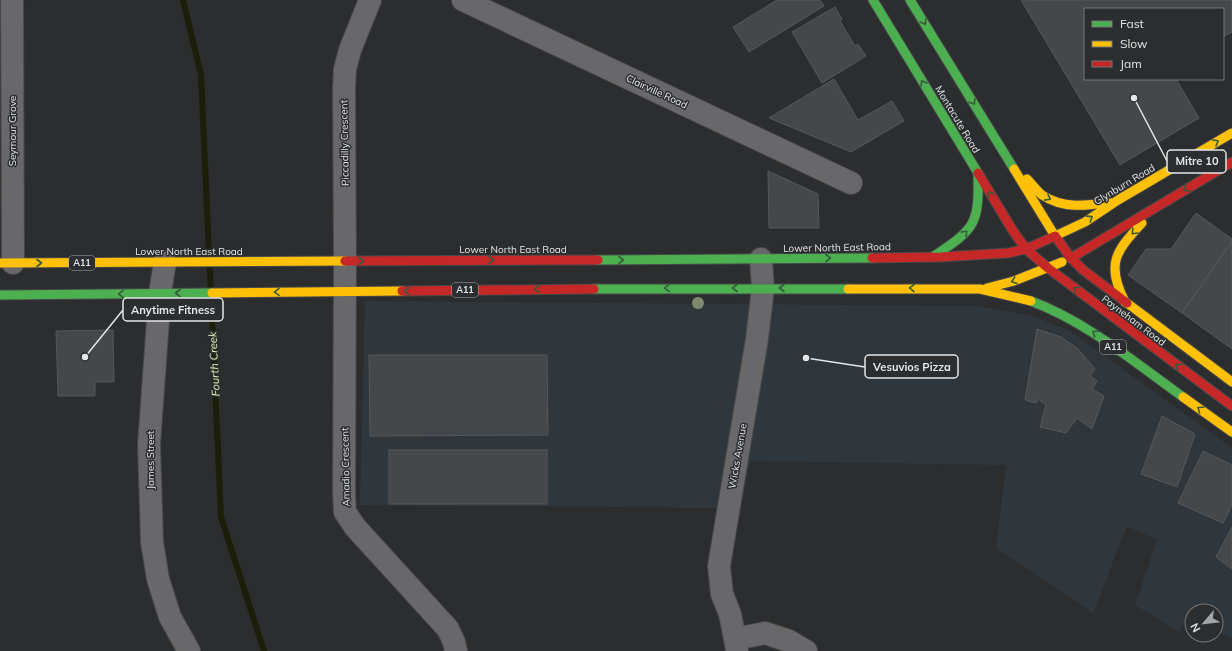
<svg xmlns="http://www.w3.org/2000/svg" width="1232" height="651" viewBox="0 0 1232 651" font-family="Mulish,sans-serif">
	<rect width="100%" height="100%" fill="#2c2d2e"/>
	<path fill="#30373c" d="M365,301L978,306L1033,316L1070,331L1232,448V639L1216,631V611H1192V620L1187,618L1179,632L1135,605L1157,540L1127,526L1093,613L996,548L1006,465L750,461L741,508L360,505Z"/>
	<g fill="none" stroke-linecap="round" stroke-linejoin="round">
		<path stroke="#1b1f09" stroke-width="6" d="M183,0L201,75L221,517L264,651"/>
	</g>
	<path fill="#44484b" stroke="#565758" d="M777,0H820L824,6L749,52L733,27Z
		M1021,0H1232V32L1223,37V9H1085V79H1176L1199,118L1120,165Z
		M835,7L842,19L840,21L855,46L858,44L866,56L822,83L792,32Z
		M834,79L858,120L892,101L904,121L851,152L769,118Z
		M768,171L818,194L819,228H769Z
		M1196,213L1232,239V241L1182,313L1128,275L1146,249H1171Z
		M1232,241V349L1182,313Z
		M1037,329L1061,337L1078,349L1095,369L1090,376L1097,381L1092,389L1104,396L1092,429L1077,418L1066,433L1040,427L1046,405L1038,399L1036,403L1025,400Z
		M113,330L114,382H95V396H58L56,331Z
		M369,355H547L548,435L370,436Z
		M1162,416L1195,434L1177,487L1141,474Z
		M389,450H547V504H389Z
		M1203,451L1232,465V505L1223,523L1178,503Z
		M1232,527V569L1216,557Z"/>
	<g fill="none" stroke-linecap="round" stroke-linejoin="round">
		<g stroke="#464849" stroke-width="24">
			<path id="street" d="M12,0L13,263
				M370,0L350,50L345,69L344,88L345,261L344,493L345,512L355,527L448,629L454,642L456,651
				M463,0L851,183
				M165,262L160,293L149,444L152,542L158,579L170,617L189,651
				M735,639L765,633L789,641L806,651
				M737,651L735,639L730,614L722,594L719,566L757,339L763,288L761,259"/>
		</g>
		<g stroke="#464849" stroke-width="11">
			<path id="fast" d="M873,0L978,173
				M910,0L1014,169
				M934,256C976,228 979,224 978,174
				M598,260L872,258
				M594,289H848
				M0,295L212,293
				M1031,301C1087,322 1134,362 1183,397"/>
		</g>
		<g stroke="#464849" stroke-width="11">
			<path id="slow" d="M1014,169L1055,236L1085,222L1118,200L1232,133
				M1027,179C1032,184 1036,190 1042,195C1063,209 1086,206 1109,202
				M0,263L345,261
				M987,288L1014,281L1062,262
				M848,289H980L1031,301
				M212,293L402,291
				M1125,302C1106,264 1115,252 1142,223
				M1127,303L1232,382
				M1183,397L1232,432"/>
		</g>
		<g stroke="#464849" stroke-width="11">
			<path id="jam" d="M978,173L1013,231L1026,249L1048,268
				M872,258L941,257L1008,253L1026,249L1055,236L1071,258L1083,270L1127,303
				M1071,258L1232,162
				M345,261L598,260
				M1048,268L1232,406
				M402,291L594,289"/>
		</g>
		<use href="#street" stroke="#68686a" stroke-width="22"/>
		<use href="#fast" stroke="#4caf50" stroke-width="9"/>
		<use href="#slow" stroke="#ffc107" stroke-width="9"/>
		<use href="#jam" stroke="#c62828" stroke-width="9"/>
	</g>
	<circle fill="#81896c" cx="698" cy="303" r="6"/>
	<defs><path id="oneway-chevron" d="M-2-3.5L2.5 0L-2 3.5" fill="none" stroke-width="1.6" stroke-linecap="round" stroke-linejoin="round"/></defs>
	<g stroke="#375a3b">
		<use href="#oneway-chevron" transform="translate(924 22) rotate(59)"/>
		<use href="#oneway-chevron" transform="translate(923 83) rotate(-121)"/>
		<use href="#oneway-chevron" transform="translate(973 102) rotate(58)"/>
		<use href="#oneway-chevron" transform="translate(1216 142) rotate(-30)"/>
		<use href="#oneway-chevron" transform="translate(1186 189) rotate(149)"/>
		<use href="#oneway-chevron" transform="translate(990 194) rotate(-121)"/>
		<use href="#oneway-chevron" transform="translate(1048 198) rotate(28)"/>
		<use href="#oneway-chevron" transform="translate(1090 218) rotate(-33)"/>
		<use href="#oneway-chevron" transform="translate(1134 232) rotate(133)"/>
		<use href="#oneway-chevron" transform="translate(965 233) rotate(-46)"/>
		<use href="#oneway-chevron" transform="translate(828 258) rotate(-1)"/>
		<use href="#oneway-chevron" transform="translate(491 260)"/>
		<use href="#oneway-chevron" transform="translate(621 260)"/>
		<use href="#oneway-chevron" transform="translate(361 261)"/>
		<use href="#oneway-chevron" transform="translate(39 263)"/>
		<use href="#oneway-chevron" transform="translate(1014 281) rotate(160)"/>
		<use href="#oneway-chevron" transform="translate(667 288) rotate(179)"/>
		<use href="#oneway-chevron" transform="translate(735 288) rotate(-180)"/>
		<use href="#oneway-chevron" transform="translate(782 288) rotate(-180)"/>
		<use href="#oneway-chevron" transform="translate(912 288) rotate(-179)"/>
		<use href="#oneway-chevron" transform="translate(537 289) rotate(179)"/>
		<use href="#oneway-chevron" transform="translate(1076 289) rotate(-142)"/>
		<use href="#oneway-chevron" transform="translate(407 291) rotate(179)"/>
		<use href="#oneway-chevron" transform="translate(277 292) rotate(179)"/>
		<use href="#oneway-chevron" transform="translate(178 293) rotate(180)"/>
		<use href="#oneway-chevron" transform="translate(121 294) rotate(179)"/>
		<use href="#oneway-chevron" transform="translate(1095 333) rotate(-145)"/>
		<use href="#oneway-chevron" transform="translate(1178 366) rotate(-143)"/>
		<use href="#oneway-chevron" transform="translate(1200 409) rotate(-145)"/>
	</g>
	<g text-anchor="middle" stroke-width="3" stroke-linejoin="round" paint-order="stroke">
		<g fill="#2b2d2f" stroke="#acaeb0" stroke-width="1">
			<rect x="69" y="256" width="26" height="14" rx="3"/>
			<rect x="452" y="283" width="26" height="14" rx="3"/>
			<rect x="1100" y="340" width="26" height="14" rx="3"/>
		</g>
		<g font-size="9" font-weight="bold" fill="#e4e6e7">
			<text x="82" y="266">A11</text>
			<text x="465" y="293">A11</text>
			<text x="1113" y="350">A11</text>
		</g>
		<g font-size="10" fill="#e4e6e7" stroke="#2b2d2f">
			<text transform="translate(657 91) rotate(25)" y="4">Clairville Road</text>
			<text transform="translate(958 119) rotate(59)" y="4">Montacute Road</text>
			<text transform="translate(12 131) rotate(-90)" y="4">Seymour Grove</text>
			<text transform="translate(344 143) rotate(-91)" y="4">Piccadilly Crescent</text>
			<text transform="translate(1124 184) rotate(-31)" y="4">Glynburn Road</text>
			<text transform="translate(837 247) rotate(-1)" y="4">Lower North East Road</text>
			<text x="513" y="253">Lower North East Road</text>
			<text x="189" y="255">Lower North East Road</text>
			<text transform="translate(1134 320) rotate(37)" y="4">Payneham Road</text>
			<text transform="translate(737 456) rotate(-80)" y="4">Wicks Avenue</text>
			<text transform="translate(150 460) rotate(-90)" y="4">James Street</text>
			<text transform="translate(345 467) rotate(-91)" y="4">Amadio Crescent</text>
		</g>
		<g font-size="11" font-style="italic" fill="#ddebb5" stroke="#2b2d2f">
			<text transform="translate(214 364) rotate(-93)" y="4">Fourth Creek</text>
		</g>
	</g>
	<path fill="none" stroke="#e4e6e7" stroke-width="1.5" d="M1134 98L1167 161M85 357L123 310M806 358L865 367"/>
	<g fill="#e4e6e7" stroke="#2b2d2f" stroke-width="1.5">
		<circle cx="1134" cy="98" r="4"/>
		<circle cx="85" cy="357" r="4"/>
		<circle cx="806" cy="358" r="4"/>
	</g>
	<g fill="#2b2d2f" stroke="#e4e6e7" stroke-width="1.5">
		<rect x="1167" y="150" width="59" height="23" rx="4"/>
		<rect x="123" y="298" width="100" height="23" rx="4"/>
		<rect x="865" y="355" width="93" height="23" rx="4"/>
	</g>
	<g font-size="11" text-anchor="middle" font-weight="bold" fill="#e4e6e7">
		<text x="1197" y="165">Mitre 10</text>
		<text x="173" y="314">Anytime Fitness</text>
		<text x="912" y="371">Vesuvios Pizza</text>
	</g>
	<rect x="1084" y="8" width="140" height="72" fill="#2b2d2f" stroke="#757779"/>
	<rect x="1092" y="21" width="20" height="6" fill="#4caf50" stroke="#757779"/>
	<text x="1120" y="28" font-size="12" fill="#e4e6e7">Fast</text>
	<rect x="1092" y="41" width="20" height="6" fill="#ffc107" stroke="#757779"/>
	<text x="1120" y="48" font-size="12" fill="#e4e6e7">Slow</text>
	<rect x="1092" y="61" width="20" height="6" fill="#c62828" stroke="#757779"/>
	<text x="1120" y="68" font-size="12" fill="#e4e6e7">Jam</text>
	<g transform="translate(1204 623) rotate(242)"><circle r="19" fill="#2b2d2f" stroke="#757779"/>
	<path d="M0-3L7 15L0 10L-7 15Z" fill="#a4a5a6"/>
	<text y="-6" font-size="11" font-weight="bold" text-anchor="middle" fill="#e4e6e7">N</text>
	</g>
</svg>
